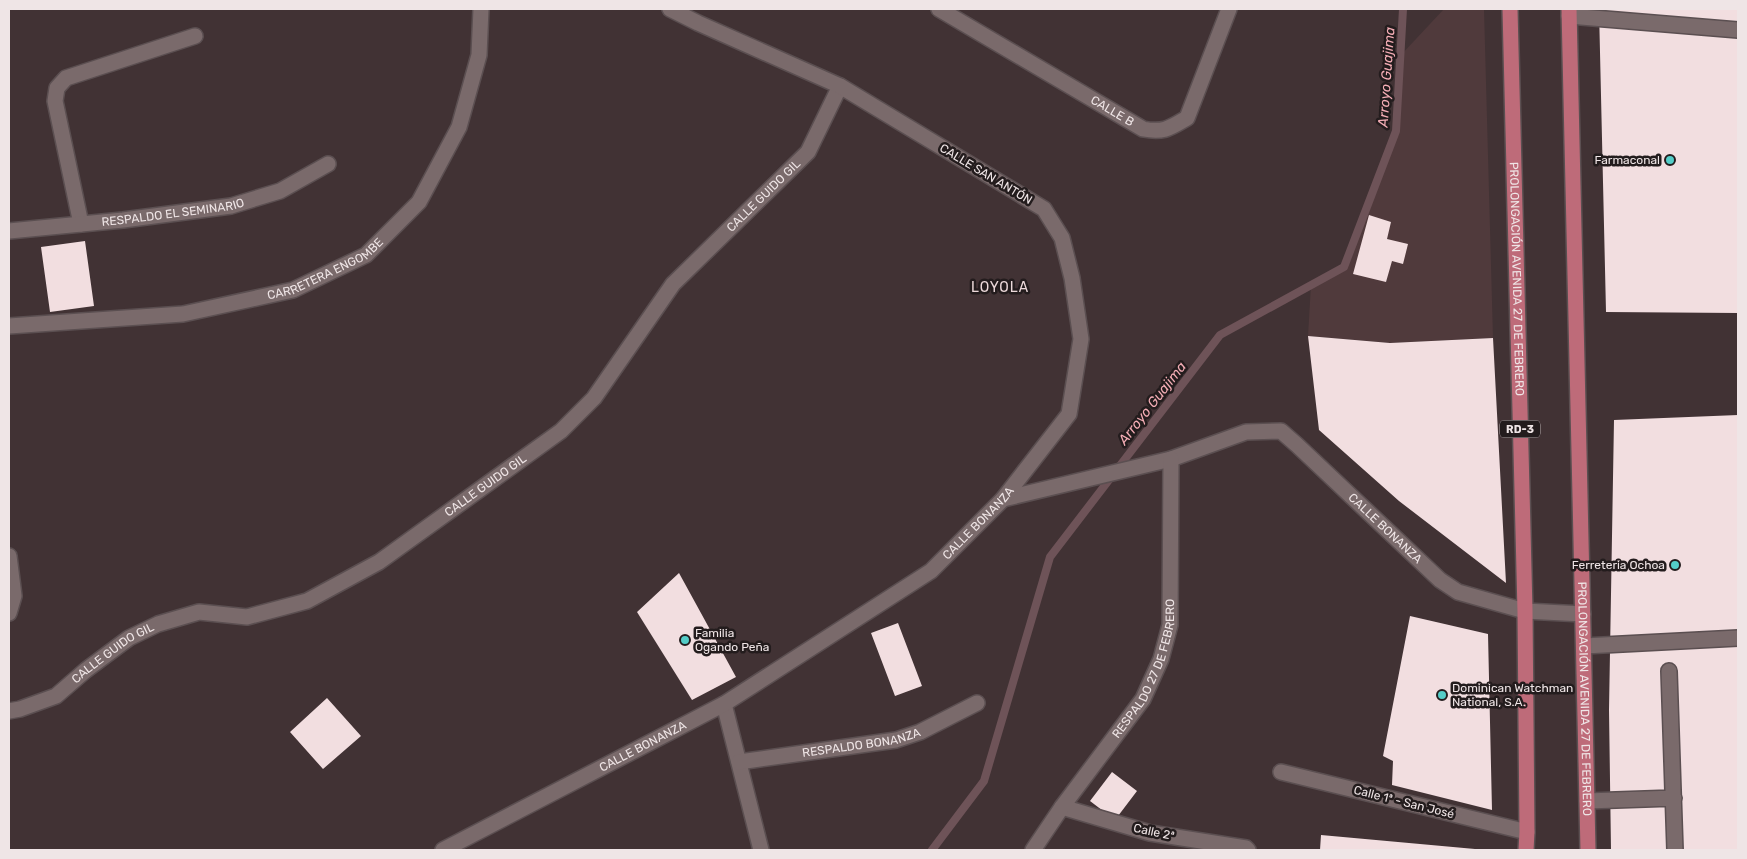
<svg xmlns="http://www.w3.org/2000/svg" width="1747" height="859" viewBox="0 0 1747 859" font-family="Rubik,sans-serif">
	<rect width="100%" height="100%" fill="#413234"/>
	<path fill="#503a3c" d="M1444,9H1484L1493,338L1390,343L1308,336L1311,285L1344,267L1396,131L1401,55Z"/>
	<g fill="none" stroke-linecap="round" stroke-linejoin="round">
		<path stroke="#6e5358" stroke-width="8" d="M932,850L984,781L1050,557L1220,335L1344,267L1396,131L1403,9"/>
	</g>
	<path fill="#f2dee0" d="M1599,9H1738V313L1606,312Z
		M1369,215L1391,222L1387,239L1408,244L1403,264L1392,261L1386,282L1353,274Z
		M85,241L94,306L50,312L41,247Z
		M1308,336L1390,343L1493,338L1506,583L1399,501L1319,430Z
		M1738,415V850H1611L1609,710L1614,420Z
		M679,573L736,677L692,700L637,612Z
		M1410,616L1488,634L1492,810L1392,785L1393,761L1383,756Z
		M898,623L922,686L895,696L871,633Z
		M327,698L361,736L323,769L290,732Z
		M1112,772L1137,791L1115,820L1090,801Z
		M1321,835L1475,849V850H1320Z"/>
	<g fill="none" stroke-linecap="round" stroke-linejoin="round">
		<g stroke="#5b4f51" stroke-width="18">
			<path id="lane" d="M1569,16L1738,30
				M1584,646L1738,638
				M1669,671L1675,850
				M1281,772L1527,832
				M1587,801L1674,798
				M1062,807L1150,833L1246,848L1248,850"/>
		</g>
		<g stroke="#5b4f51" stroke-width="18">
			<g id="street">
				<path id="s1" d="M939,9L1143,129C1164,133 1170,128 1187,118L1229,9"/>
				<path d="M81,224L55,101L57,88L66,78L195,36"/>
				<path id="s2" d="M9,231L123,220L231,206L280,191L328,164"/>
				<path id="s3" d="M1003,499L1171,459L1246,432L1281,431L1297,445L1440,580L1458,592L1525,611L1583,614"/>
				<path d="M724,704L761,850"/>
				<path id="s4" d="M9,711L20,709L56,696L86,670L129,638L158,624L199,612L247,617L307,601L379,562L561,431L594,398L673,284L808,152L840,86"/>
				<path id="s5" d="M739,762L896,740L920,732L977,703"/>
				<path id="s6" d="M443,850L724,704L931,571L1003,499L1069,414L1081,339L1072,278L1062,238L1044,209L840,86L698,23L670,9"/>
				<path id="s7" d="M1033,850L1062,807L1143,699L1161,659L1170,625L1171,459"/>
			</g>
		</g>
		<g stroke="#5b4f51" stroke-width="18">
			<g id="secondary">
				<path id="s8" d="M9,326L183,314L293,290L366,255L419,202L459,127L479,55L481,9"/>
				<path d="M9,556L14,596L9,613"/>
			</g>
		</g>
		<g stroke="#5b4f51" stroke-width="18">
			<g id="primary">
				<path id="s9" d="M1510,9L1525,611L1527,832L1526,850"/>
				<path id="s10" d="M1569,9L1588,850"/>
			</g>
		</g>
		<use href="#lane" stroke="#7a6a6b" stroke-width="15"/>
		<use href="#street" stroke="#7a6a6b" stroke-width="15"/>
		<use href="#secondary" stroke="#7a6a6b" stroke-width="15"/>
		<use href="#primary" stroke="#be6b79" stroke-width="15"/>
	</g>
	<g fill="#54cdc8" stroke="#231c1d" stroke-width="2">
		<circle cx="1670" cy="160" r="5"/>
		<circle cx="1675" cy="565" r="5"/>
		<circle cx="685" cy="640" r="5"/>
		<circle cx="1442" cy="695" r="5"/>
	</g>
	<g text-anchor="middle" stroke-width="5" stroke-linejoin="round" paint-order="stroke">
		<rect fill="#231c1d" stroke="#b2a9aa" stroke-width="1" x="1500" y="420.5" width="40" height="17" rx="4"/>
		<g font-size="11" font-weight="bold" fill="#efe5e6">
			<text x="1520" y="433">RD-3</text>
		</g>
		<g font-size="12" fill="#efe5e6" stroke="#231c1d">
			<text dy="4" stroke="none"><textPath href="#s1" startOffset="201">CALLE B</textPath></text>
			<text transform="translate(986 174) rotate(31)" y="4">CALLE SAN ANTÓN</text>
			<text dy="4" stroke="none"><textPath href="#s4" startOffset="946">CALLE GUIDO GIL</textPath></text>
			<text dy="4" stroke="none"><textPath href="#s2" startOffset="165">RESPALDO EL SEMINARIO</textPath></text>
			<text dy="4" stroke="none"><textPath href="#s8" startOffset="325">CARRETERA ENGOMBE</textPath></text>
			<text dy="4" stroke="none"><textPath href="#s9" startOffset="270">PROLONGACIÓN AVENIDA 27 DE FEBRERO</textPath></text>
			<text dy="4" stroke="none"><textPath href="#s4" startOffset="541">CALLE GUIDO GIL</textPath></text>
			<text dy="4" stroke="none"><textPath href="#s6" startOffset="630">CALLE BONANZA</textPath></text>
			<text dy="4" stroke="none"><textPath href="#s3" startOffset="430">CALLE BONANZA</textPath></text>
			<text dy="4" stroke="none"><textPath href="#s4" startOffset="121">CALLE GUIDO GIL</textPath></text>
			<text dy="4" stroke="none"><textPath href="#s7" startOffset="216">RESPALDO 27 DE FEBRERO</textPath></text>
			<text dy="4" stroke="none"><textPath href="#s10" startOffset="690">PROLONGACIÓN AVENIDA 27 DE FEBRERO</textPath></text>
			<text dy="4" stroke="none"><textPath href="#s5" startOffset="124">RESPALDO BONANZA</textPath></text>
			<text dy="4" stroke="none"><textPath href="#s6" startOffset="225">CALLE BONANZA</textPath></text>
			<text transform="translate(1404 802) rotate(14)" y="4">Calle 1ª - San José</text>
			<text transform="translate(1154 832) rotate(12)" y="4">Calle 2ª</text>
		</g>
		<g font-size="12" fill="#efe5e6" stroke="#231c1d" text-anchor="end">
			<text x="1660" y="164">Farmaconal</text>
			<text x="1665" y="569">Ferreteria Ochoa</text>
			<text x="695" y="637" text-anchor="start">Familia<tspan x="695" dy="14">Ogando Peña</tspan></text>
			<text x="1452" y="692" text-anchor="start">Dominican Watchman<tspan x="1452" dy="14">National, S.A.</tspan></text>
		</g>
		<g font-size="14" font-style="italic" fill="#f5aeb6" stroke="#231c1d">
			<text transform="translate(1386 77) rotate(-86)" y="5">Arroyo Guajima</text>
			<text transform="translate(1152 403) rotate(-52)" y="5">Arroyo Guajima</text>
		</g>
		<g font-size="14" letter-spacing="1" fill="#ecd9da" stroke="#231c1d">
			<text x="1000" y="292">LOYOLA</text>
		</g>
	</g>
	<rect width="1747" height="859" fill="none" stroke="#efe5e6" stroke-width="20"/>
</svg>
